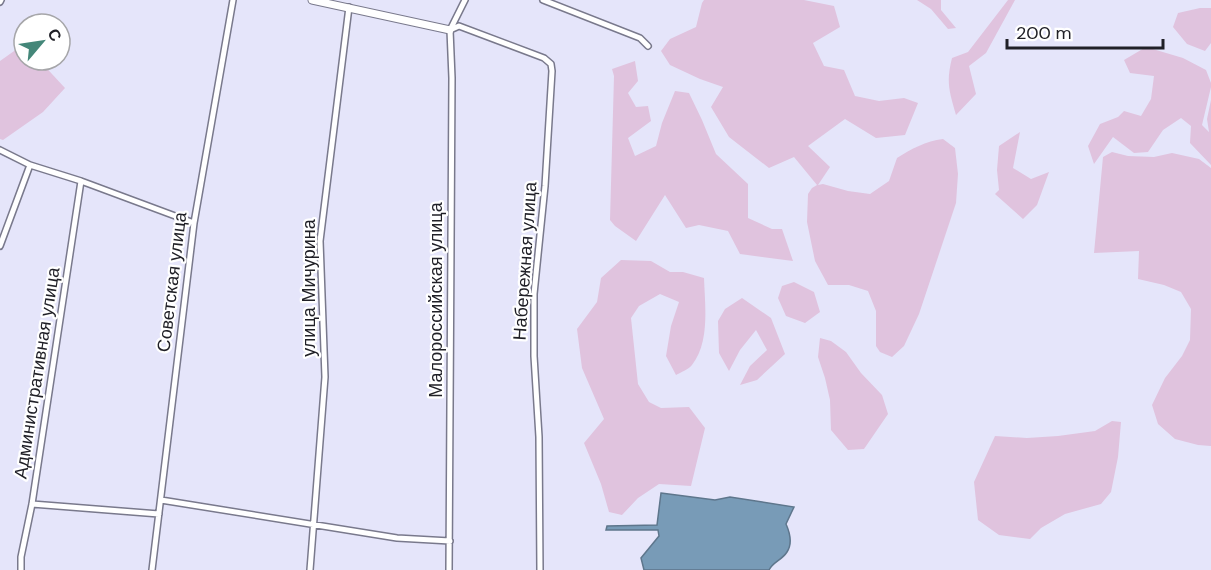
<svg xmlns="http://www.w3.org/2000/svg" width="1211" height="570" viewBox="0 0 1211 570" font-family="'DM Sans',sans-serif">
	<rect width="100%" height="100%" fill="#e5e5fa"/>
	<path fill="#e0c3de" d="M704,0H804L834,6L840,27L813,43L824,66L844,70L855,96L879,101L904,98L918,103L905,135L876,138L845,119L808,146L830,167L818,185L823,184L848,191L870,194L889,181L897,158C911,149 926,141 943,139L955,148L958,174L956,203L919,314L904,346L892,357L880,352L876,346V311L868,291L849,285H828L815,261L807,222L808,194L812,188L817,185L794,157L769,168L729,137L711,107L723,87L700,79L670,65L661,51L670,39L696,27L702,3Z
		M917,0H941V10L956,28L948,29L931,9Z
		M1008,0H1015L986,53L969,66L976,94L956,115C949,91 946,82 952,58L968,52Z
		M1200,8H1211V43L1205,51L1187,44L1173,27L1178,13Z
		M24,44V60H39L65,88L43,112L3,140L0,139V61Z
		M1146,47L1183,58L1206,70L1211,83V87L1202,125L1209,132L1207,119L1211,100V165L1190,143L1191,126L1181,118L1163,130L1148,152L1134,153L1113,137L1094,164L1088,146L1100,124L1118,117L1124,111L1141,116L1151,99L1154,76L1130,73L1124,60Z
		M635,61L638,81L628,93L636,107L648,106L651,121L628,138L635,156L656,146L662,123L675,91L689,93L702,120L716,154L748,184V218L772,229H782L793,261L740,254L728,231L699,225L686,228L665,195L636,241L615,226L610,220L614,76L612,69Z
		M1020,132L1013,168L1031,179L1049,172L1037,205L1023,219L995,194L999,190L997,170L999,146Z
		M1112,152L1128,156L1154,157L1172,153L1199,159L1211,168V446L1198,445L1175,439L1158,424L1152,405L1165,378L1182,356L1190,340L1191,309L1181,292L1164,285L1138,279L1139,251L1094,253L1103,157Z
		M621,260L651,261L670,272H683L704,278C705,306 710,342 692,365C688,370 681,372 676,375L666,356L671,326L679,302L660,294L639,306L631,318L638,384L649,402L661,408L689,407L705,428L691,486L659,484L638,498L622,515L609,512L601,484L584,443L604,419L582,368L577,329L597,302L601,278Z
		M794,282L814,292L820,312L805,323L786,316L778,298L782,286Z
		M742,298L771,318L785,354L757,380L740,385L750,366L767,350L756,330L740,350L729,371L719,353L718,321L725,309Z
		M820,338L831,341L846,352L861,373L882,395L888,414L864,449L848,450L831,430L830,400L825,378L818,357Z
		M1112,421L1121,422L1118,457L1111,492L1101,504L1065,514L1041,528L1030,539L999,535L978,520L974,482L995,436L1027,438L1058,436L1095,431Z"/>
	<path fill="#789bb7" stroke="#5e768c" stroke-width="1.5" d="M661,493L715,500L730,497L794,507L786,524C790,533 793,543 787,552C782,560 773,562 769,570H644L641,558L659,536L658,530H606L607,526L657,525Z"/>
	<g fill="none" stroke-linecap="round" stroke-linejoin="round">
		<g stroke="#79798c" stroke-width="8">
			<path id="street" d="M543,0L640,38L648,46
				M0,2L1,0
				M450,30L459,26L544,58L551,64L552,71L545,186L534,294V356L539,437L540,570
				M450,30L465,0
				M0,150L30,165L81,181L194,223
				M0,246L30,165
				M161,500L397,538L450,541
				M32,504L159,514
				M21,570V557L32,504L81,181
				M152,570L194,223L233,0
				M310,570L325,377L320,241L349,7
				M449,570L452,78L450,30"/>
		</g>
		<g stroke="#79798c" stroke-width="9">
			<path id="secondary" d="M312,0L450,30"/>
		</g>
		<use href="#street" stroke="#fff" stroke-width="5"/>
		<use href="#secondary" stroke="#fff" stroke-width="7"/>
	</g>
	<g text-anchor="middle" stroke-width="4.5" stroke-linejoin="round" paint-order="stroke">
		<g font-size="18" fill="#202027" stroke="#fff">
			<text transform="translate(525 261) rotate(-86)" y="6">Набережная улица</text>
			<text transform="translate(172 282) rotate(-83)" y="6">Советская улица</text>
			<text transform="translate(309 288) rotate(-90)" y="6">улица Мичурина</text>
			<text transform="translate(436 300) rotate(-90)" y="6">Малороссийская улица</text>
			<text transform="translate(37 373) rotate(-81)" y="6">Административная улица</text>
		</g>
	</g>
	<g transform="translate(42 42) rotate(61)"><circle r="28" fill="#ffffff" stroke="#a6a6a9" stroke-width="1.5"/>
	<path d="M0-4.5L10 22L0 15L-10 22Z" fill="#448779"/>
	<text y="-9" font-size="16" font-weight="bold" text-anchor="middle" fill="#202027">С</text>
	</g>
	<path d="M1007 39v9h156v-9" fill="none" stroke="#202027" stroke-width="3"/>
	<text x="1016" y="39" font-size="18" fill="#202027" stroke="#ffffff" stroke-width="4.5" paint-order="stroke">200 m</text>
</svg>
